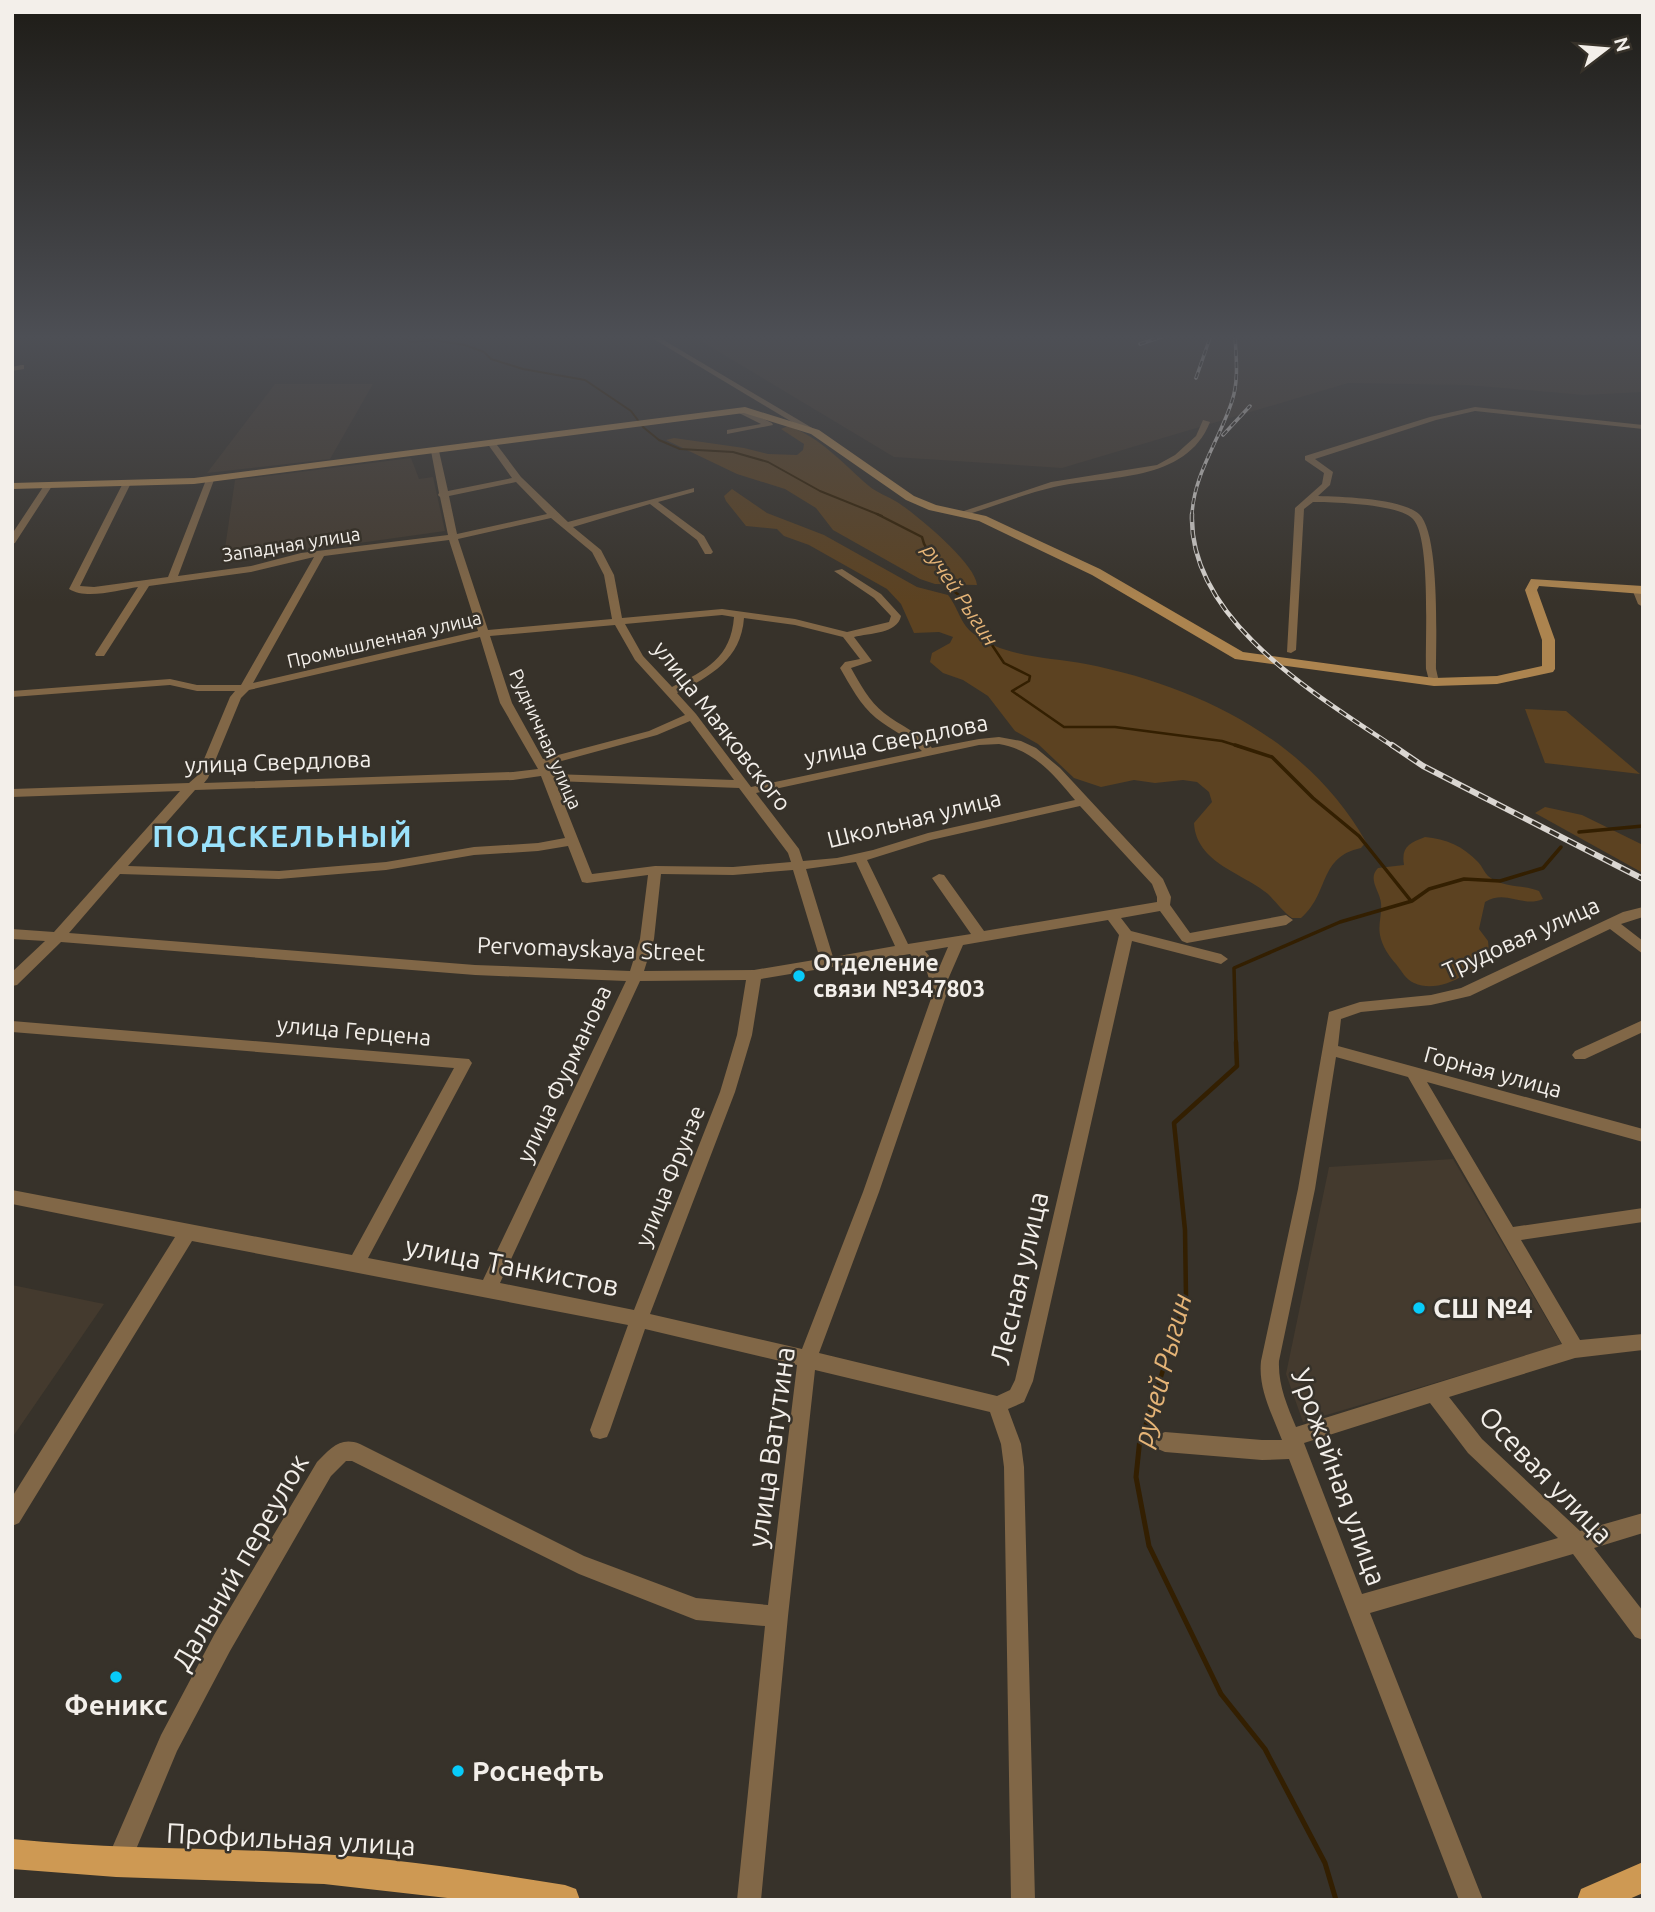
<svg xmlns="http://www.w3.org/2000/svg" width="1655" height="1912" viewBox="0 0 1655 1912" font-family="Ubuntu,sans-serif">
	<rect width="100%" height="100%" fill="#37322a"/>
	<path fill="#443a2e" d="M691,335H1643V392L1584,395L1467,385L1348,383L1062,468L894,457Z
		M275,384H373L330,459L207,473Z
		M411,458L419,479L433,477L445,531L223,562L235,480Z
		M1453,1159L1562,1345L1303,1422L1286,1374L1329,1167Z
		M12,1285L104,1304L12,1438Z"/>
	<path fill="#5c4221" d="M788,426C822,438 842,463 869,486C877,493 888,496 897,502C916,514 976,564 977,585L935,584L920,579L833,530L816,508L785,489L737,474L666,440L674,438L744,448L768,454L797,455L803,450L804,444L781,429Z
		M732,489L767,513L824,535L917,587L948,595C958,607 960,624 974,634C1006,658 1049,657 1086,664C1197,686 1308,739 1366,842L1361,848C1318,857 1330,893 1301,918H1292C1283,912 1276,902 1268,894C1243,873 1196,863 1194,823L1212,802L1209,792L1197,782L1183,780L1155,783L1134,780L1101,787L1074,778L1038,744L1015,731L988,696L963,680L943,673L930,662L932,653L950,643L953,637L939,632L914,633L901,604L887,589L809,545L784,536L777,529L746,526L726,501L724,496Z
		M1525,709L1566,711L1640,774L1545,763Z
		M1545,807L1582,815L1643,845V873L1535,813Z
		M1425,837C1446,839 1463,846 1478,862C1482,866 1484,872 1488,876C1504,889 1523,884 1539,891L1543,899C1522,908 1506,889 1485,902L1479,929L1488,941L1489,952C1475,972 1440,995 1414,983C1406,980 1401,970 1396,964C1389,956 1382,946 1380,935C1378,925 1382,914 1381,903C1380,891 1367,879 1378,868L1404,865C1401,847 1409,843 1425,837Z"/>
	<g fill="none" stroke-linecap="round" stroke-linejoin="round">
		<path stroke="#331f01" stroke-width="2" d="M249,335L271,340L315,335
			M402,337L410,342L433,340L465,345L484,352L491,359L523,369L585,380L631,411L643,427L659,440L680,449L733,452L768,462L820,491L882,516"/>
		<path stroke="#331f01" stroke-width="2.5" d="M877,514L922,537C926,558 948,566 951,589L968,602L970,612L1004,663L1030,676L1029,681L1012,691L1064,727H1115L1222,741L1241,747"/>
		<path stroke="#331f01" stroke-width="3.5" d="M1235,745L1272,757L1313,798L1359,836L1411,901
			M1579,832L1643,826
			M1236,1044L1234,968L1340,922L1412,901L1429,889L1464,879L1500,881L1543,868L1561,847"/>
		<path stroke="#331f01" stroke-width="4.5" d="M1146,1424L1186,1297L1185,1230L1174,1123L1237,1066L1236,1042"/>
		<path stroke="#331f01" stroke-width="5" d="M1147,1423L1140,1438L1136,1477L1149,1546L1221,1694L1265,1749L1325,1863L1336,1900"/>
		<path fill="#816747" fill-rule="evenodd" d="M647,335H655L819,432L812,434Z
			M21,365H24V369L12,371V367Z
			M1475,407L1643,425V429L1475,411L1436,420L1315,459L1333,472L1330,485L1318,496C1343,497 1400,498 1419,514C1440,533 1436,639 1436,669L1439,682L1438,684H1430L1426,669C1425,640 1431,538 1413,519C1399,504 1333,502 1313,502L1304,509L1296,650L1291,653L1287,652L1295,508L1322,484L1324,473L1305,460V456L1430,417Z
			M740,408L772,423L773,425L727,434V430L761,424L737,412L736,410Z
			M1203,420L1210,422C1186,483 1108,475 1054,487C1024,494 995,506 966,515L958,513L1051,482L1157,465L1175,455L1196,436Z
			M488,441H494L521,477L568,522L694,488V492L658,502L704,536L713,552L711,554H705L697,540L650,504L573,527L601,550L614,575L622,618L722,609L795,619L847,632L889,622L891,616L874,598L834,571L842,569L881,594L901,616C897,634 870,633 854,637L872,661L851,668C860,684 869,701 884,713C900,726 919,732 932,748L979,739L999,737L1021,741L1036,748L1060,768L1163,879L1171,897L1170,905L1190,933L1286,915L1293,920L1286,925L1187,943L1182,941L1160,911L1121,918L1131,931L1221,954L1228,959L1221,964L1132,941L1033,1381L1024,1402L1008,1409L1021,1444L1024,1467L1035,1900H1011L1004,1467L1001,1444L990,1412L815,1370L788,1616L761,1900H737L765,1626L696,1620L579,1574L352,1461H346L331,1476L230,1651L177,1751L127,1871L118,1874L109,1871L106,1862L161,1735L214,1635L317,1462C330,1449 340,1436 360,1444L584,1556L696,1598L768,1605L797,1365L645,1329L610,1430L607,1437L600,1439L593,1437L590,1430L628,1325L192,1241L19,1523L12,1526V1497L175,1237L12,1204V1190L352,1255L454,1068L12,1032V1021L469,1059L472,1063L368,1258L483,1280L626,981L475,975L61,942L17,985L12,986V972L45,941L12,939V929L54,932L180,791L12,797V789L189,783L197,776L230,697L235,691H197L170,685L12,697V691L170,679L197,685H241L314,557L251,572L149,586L104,656H96L95,654L138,587C119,590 86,600 69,589L123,483L130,485L80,586L94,587L168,577L206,480L210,477L214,480L178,576L251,566L301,553L448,535L440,497L438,495L439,493L431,451L435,448L439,451L448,491L512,478L487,443ZM516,482L547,514L457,534L449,496ZM551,518L592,552L604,575L612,619L488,630L458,539ZM449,540L478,631L253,683L324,556ZM722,615L734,617C731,658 706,670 672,687L643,656L625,624ZM744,618L795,625L843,637L860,659L845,662L840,668C850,685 860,705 876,718C891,730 908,737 922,751L751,787L696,714L677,693C711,676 741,659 744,618ZM615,625L635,660L685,715L649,731L543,759L512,703L490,636ZM480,637L500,703L538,769L513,772L204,783L208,778L241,698L249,690ZM690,721L734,780L552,774L547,765L657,735ZM999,744C1034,750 1053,774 1075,800L928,833L873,850L837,858L803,861L799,849L756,793L979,745ZM541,776L565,838L538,843L474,847L386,862L279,871L128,866L195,790L513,780ZM555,781L739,788L788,853L791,862L733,867L655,866L592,874ZM1080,806L1152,884L1157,897V902L984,931L944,875L939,874L932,878L971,934L908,944L867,860L931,840ZM568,846L582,882L587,883L648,875L640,939L630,971L475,965L69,933L120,874L279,879L386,870L474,855L538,851ZM856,862L895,946L833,957L806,869ZM793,870L820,959L754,970L644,971L654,939L661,874L733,875ZM1108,920L1119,935L1015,1380L1010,1390L997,1396L819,1353L879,1192L947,993L946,984L963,945ZM948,947L939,968L925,951ZM910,954L927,972L933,993L863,1192L802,1349L650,1314L735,1092L752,1035L761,979ZM746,980L737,1035L720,1092L634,1310L500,1283L640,981Z
			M45,484L52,486L15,543L12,544V534Z
			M1637,586L1643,591V607L1638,604L1632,589Z
			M1643,907V917L1621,924L1643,941V954L1610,929L1470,996L1431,1005L1361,1012L1341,1019L1338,1046L1643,1129V1142L1427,1082L1513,1227L1643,1208V1222L1521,1240L1580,1340L1643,1334V1350L1575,1358L1449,1397L1482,1439L1580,1531L1643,1513V1533L1594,1548L1643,1611V1640L1635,1637L1573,1554L1370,1613L1483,1900H1459L1289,1459L1262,1460L1165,1452L1158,1449L1155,1442L1158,1435L1165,1432L1262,1440H1282C1272,1414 1258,1389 1261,1361L1298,1189L1329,1012L1360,1002L1431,995L1461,988L1623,912ZM1336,1057L1408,1077L1562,1344L1296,1427C1287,1405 1278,1385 1279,1361L1315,1189ZM1430,1403L1468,1453L1558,1538L1362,1594L1304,1443Z
			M1643,1020V1032L1585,1059H1575L1572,1055L1575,1051Z"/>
		<path fill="#ac844f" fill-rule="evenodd" d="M745,407L819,430L914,496L936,505L986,516L1100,569L1243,652L1434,678L1497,676L1542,666V640L1525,590L1531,579L1643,586V594L1539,586L1537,590L1555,640V669L1553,672L1497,684L1434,686L1235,659L1092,575L979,521L929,510L906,500L811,434L744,413L194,484L12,489V483L194,478Z"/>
		<path fill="#ce9953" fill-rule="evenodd" d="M12,1839C115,1850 218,1847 321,1854C403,1859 484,1872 565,1885L576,1889L580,1900H465L324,1884L116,1877L12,1869Z
			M1643,1862V1893L1627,1900H1577L1581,1889Z"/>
		<g stroke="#dad6d1" stroke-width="3.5">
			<path id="rail-far2" d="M1140,344L1167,335
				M1196,378L1211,335
				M1223,435L1250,406
				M1192,516C1193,475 1220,439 1232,401C1239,380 1236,357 1235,335"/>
		</g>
		<g stroke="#dad6d1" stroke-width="4.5">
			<path id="rail-far1" d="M1192,514C1188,620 1318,696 1394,747"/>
		</g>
		<g stroke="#dad6d1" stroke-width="6">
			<path id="rail" d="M1392,745L1423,766L1643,879"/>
		</g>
		<use href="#rail-far2" stroke="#37322a" stroke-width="2" stroke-dasharray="6" stroke-linecap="butt"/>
		<use href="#rail-far1" stroke="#37322a" stroke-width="2.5" stroke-dasharray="8" stroke-linecap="butt"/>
		<use href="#rail" stroke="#37322a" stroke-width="3.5" stroke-dasharray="10" stroke-linecap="butt"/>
	</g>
	<linearGradient id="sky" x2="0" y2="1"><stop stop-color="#1e1c17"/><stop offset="0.56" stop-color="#4d4f55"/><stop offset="1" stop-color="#4d4f55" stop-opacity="0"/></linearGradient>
	<rect width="1655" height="602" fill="url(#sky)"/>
	<g fill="#08cbf9" stroke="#37322a" stroke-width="2.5">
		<circle cx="799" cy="976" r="7"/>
		<circle cx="1419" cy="1308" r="7"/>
		<circle cx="116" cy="1677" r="7"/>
		<circle cx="458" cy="1771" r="7"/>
	</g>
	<g text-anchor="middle" stroke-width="5" stroke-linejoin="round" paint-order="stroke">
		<g font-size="19" fill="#f3efea" stroke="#37322a">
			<text transform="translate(291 544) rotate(-9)" y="7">Западная улица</text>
			<text transform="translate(384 639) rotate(-13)" y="7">Промышленная улица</text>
			<text transform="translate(546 739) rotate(66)" y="7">Рудничная улица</text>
		</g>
		<g font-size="21" font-style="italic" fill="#e5b477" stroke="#37322a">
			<text transform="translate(960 595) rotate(56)" y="7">ручей Рыгин</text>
		</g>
		<g font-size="23" fill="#f3efea" stroke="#37322a">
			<text transform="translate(722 726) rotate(52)" y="8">улица Маяковского</text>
			<text transform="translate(896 740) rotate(-11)" y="8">улица Свердлова</text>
			<text transform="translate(278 762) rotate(-2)" y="8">улица Свердлова</text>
			<text transform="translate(914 819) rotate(-14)" y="8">Школьная улица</text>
			<text transform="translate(1521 938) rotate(-24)" y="8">Трудовая улица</text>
			<text transform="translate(591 949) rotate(2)" y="8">Pervomayskaya Street</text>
			<text transform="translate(354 1031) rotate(5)" y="8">улица Герцена</text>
			<text transform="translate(1493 1072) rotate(15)" y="8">Горная улица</text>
			<text transform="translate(564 1074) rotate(-65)" y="8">улица Фурманова</text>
			<text transform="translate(670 1176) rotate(-68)" y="8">улица Фрунзе</text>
		</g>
		<g font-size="23" font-weight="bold" fill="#f3efea" stroke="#37322a" text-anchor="start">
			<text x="813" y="971">Отделение<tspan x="813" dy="26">связи №347803</tspan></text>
		</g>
		<g font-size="28" fill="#f3efea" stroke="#37322a">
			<text transform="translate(512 1266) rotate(11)" y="10">улица Танкистов</text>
			<text transform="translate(1019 1278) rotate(-77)" y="10">Лесная улица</text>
			<text transform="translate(771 1447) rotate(-82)" y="10">улица Ватутина</text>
			<text transform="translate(1546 1475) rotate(46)" y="10">Осевая улица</text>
			<text transform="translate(1339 1477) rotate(70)" y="10">Урожайная улица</text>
			<text transform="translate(240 1562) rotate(-60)" y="10">Дальний переулок</text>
			<text transform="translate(291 1839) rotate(3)" y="10">Профильная улица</text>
		</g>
		<g font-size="28" font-weight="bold" fill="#f3efea" stroke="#37322a" text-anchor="start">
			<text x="1433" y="1318">СШ №4</text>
			<text x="116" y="1715" text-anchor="middle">Феникс</text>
			<text x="472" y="1781">Роснефть</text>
		</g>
		<g font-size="28" font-style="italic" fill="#e5b477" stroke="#37322a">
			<text transform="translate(1162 1370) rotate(-75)" y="10">ручей Рыгин</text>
		</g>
		<g font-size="30" font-weight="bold" letter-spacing="2" fill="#9ae2fc" stroke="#37322a">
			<text x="283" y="847">ПОДСКЕЛЬНЫЙ</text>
		</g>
	</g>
	<rect width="1655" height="1912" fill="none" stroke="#f3efea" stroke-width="28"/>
	<g transform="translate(1606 49) rotate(74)" stroke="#37322a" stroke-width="5" paint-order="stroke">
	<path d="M0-5L12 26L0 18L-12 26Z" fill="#f3efea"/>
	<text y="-10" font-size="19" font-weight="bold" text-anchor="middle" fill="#f3efea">N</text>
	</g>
</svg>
